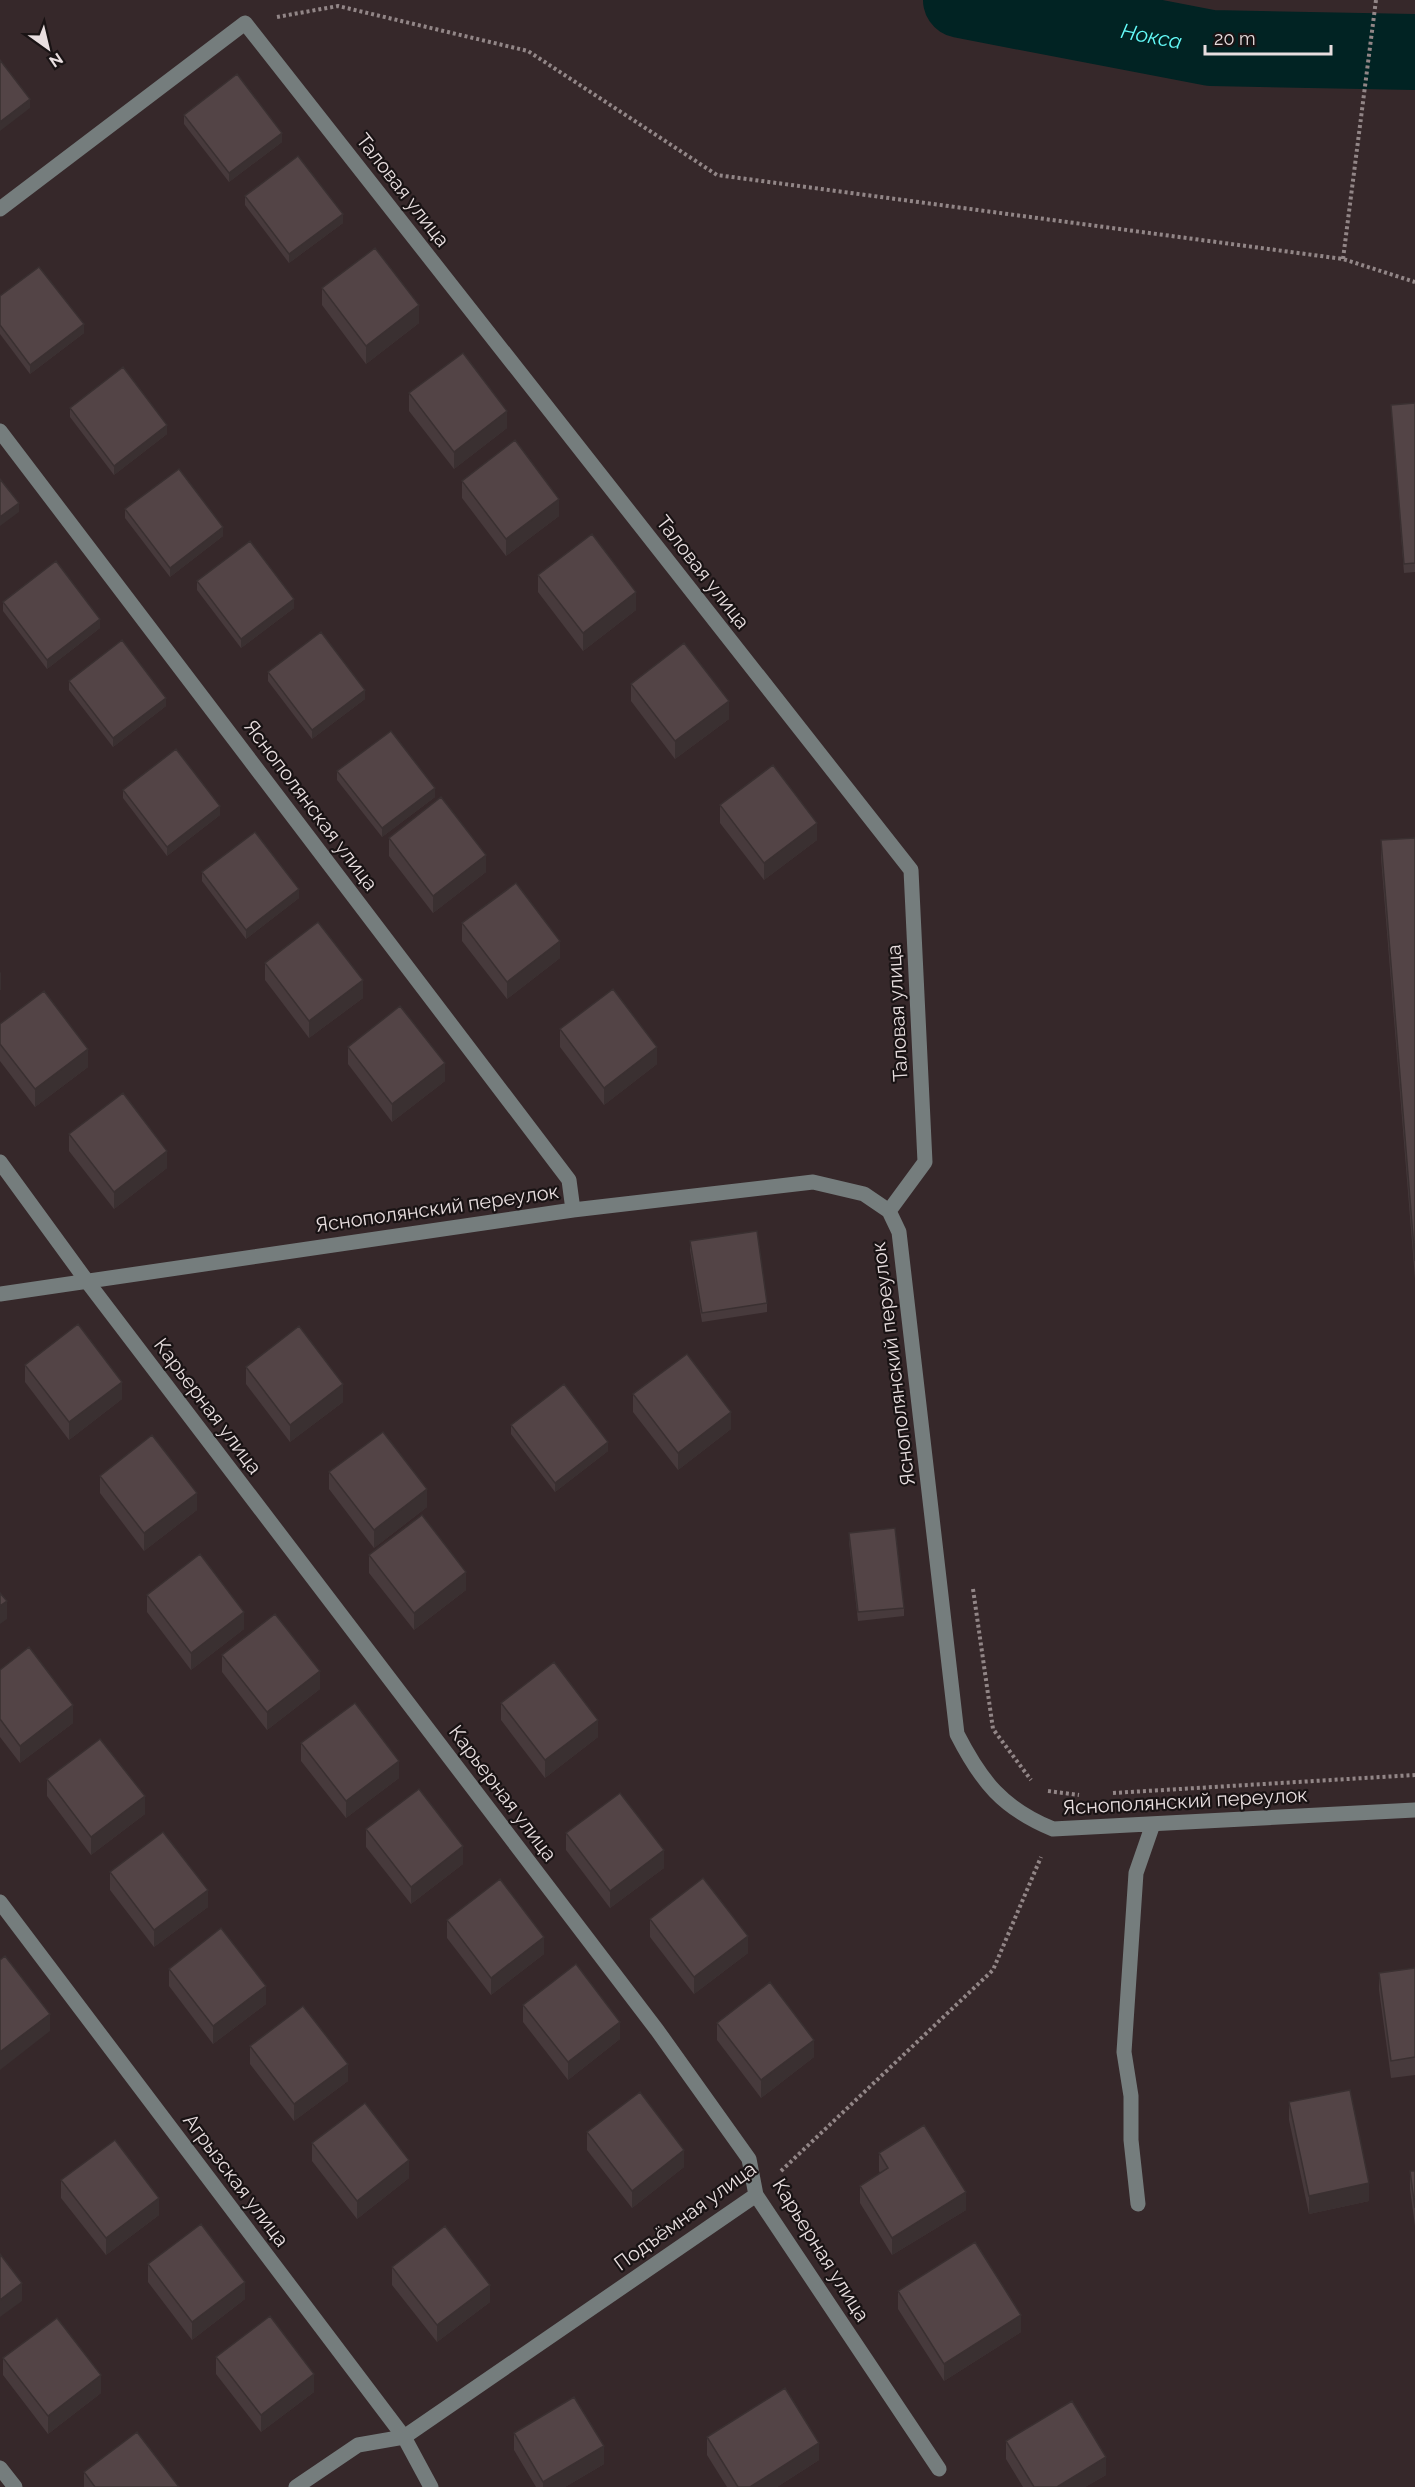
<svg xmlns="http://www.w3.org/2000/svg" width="1415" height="2487" viewBox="0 0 1415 2487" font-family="Raleway,sans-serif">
	<rect width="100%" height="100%" fill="#36282a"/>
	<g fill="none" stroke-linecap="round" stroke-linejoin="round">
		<path stroke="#012323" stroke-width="76" id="s1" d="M961,0L1211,48L1415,52"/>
		<path stroke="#928687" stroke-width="4" stroke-dasharray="3 3" stroke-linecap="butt" d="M277,17L338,6L528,51L717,175L1343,259L1415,282
			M1343,259L1376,0
			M973,1589L993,1729L1031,1780
			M1048,1791L1079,1795
			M1113,1793L1415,1775
			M781,2171L993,1970L1041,1857"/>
		<path stroke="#757d7d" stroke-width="15" d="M0,209L245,23L911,870L925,1162L889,1211
			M0,431L569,1180L573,1210
			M0,1162L86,1280L657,2030L749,2159L756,2195L939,2469
			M0,1294L573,1210L813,1182L864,1194L889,1211L899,1232L957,1734C981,1781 1002,1808 1053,1829L1415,1810
			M0,1902L404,2437L431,2487
			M1138,2204L1131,2140V2096L1124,2052L1136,1873L1153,1824
			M0,2468L15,2487
			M296,2487L358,2445L404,2437L756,2195"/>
	</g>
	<path fill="#473a3c" d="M184,115L282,142L229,182L184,124Z
		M245,196L343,223L289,263L245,205Z
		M322,288L419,323L366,364L322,305Z
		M0,296L84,333L30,374L0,334Z
		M409,393L507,428L454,469L409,411Z
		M1415,403V572L1404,573L1391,405Z
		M70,408L167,434L114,475L70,417Z
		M462,481L559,516L506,556L462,498Z
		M125,509L223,536L170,577L125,518Z
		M538,575L636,610L583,651L538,592Z
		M197,581L294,608L241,648L197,590Z
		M3,602L100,628L47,669L3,611Z
		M268,672L365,699L312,739L268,681Z
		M69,681L166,706L113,747L69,690Z
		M631,684L729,719L675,759L631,701Z
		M337,771L435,797L382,837L337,780Z
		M123,790L220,815L167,856L123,798Z
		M720,805L817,840L764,880L720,823Z
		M389,838L486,872L433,913L389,856Z
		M1415,838V1279L1381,858V840Z
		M202,872L299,898L246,939L202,881Z
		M462,923L560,958L507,999L462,941Z
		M265,963L363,998L309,1038L265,980Z
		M0,1024L88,1067L35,1107L0,1061Z
		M560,1029L657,1064L604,1105L560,1047Z
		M348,1047L445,1081L392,1122L348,1064Z
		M69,1134L167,1168L114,1209L69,1151Z
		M690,1241L767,1303V1312L702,1322L690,1250Z
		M25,1365L122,1399L69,1440L25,1382Z
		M246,1367L343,1402L290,1442L246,1384Z
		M633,1394L731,1429L678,1470L633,1412Z
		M511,1425L608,1451L555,1492L511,1434Z
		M329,1472L427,1507L374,1548L329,1489Z
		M100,1476L197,1510L144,1551L100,1493Z
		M849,1533L904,1608V1616L858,1621L849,1542Z
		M369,1555L466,1590L414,1630L369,1573Z
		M147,1595L244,1629L191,1670L147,1612Z
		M222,1655L320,1689L267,1730L222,1672Z
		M0,1670L73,1723L20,1763L0,1737Z
		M501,1703L598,1737L545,1778L501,1720Z
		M301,1743L399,1778L346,1818L301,1761Z
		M47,1779L145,1814L91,1855L47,1796Z
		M366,1829L463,1864L411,1904L366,1847Z
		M566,1833L664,1868L610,1908L566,1850Z
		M110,1872L208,1907L154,1947L110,1890Z
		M650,1919L748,1953L694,1994L650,1937Z
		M447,1920L544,1954L491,1995L447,1938Z
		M1415,1968V2075L1391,2078L1379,1990V1973Z
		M169,1969L266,2004L213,2044L169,1986Z
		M523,2005L620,2039L568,2080L523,2022Z
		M717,2023L814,2057L761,2098L717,2040Z
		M250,2046L348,2081L294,2121L250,2064Z
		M1289,2102L1369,2201L1309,2214L1289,2120Z
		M587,2132L684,2167L632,2208L587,2150Z
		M312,2143L409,2178L357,2219L312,2161Z
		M879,2153L966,2210L892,2255L860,2203V2186L880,2173L879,2171Z
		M1410,2171H1415V2226L1410,2189Z
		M61,2180L159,2215L106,2255L61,2198Z
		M148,2264L245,2299L192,2340L148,2282Z
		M392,2267L490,2302L437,2342L392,2285Z
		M898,2291L1021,2332L944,2381L898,2309Z
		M216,2357L314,2392L261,2432L216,2374Z
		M3,2358L101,2393L48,2434L3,2375Z
		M514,2433L604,2464L565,2487H536L514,2450Z
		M707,2437L819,2460L777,2487H727L707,2455Z
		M1006,2441L1106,2475L1085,2487H1023L1006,2459Z
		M84,2472L179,2487H84Z"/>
	<path fill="#3a3031" d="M30,99V108L0,131V122Z
		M282,133V142L229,182V173Z
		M343,214V223L289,263V254Z
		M419,305V323L366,364V346Z
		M84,324V333L30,374V365Z
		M507,411V428L454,469V452Z
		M167,425V434L114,475V466Z
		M559,499V516L506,556V539Z
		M19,503V512L0,526V517Z
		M223,527V536L170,577V568Z
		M636,592V610L583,651V633Z
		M294,599V608L241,648V639Z
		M100,619V628L47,669V660Z
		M365,690V699L312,739V730Z
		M166,698V706L113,747V738Z
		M729,701V719L675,759V741Z
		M435,788V797L382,837V828Z
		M220,806V815L167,856V847Z
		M817,823V840L764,880V863Z
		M486,855V872L433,913V896Z
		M299,889V898L246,939V930Z
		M560,941V958L507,999V982Z
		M1,972V990H0V973Z
		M363,980V998L309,1038V1021Z
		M657,1047V1064L604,1105V1088Z
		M88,1049V1067L35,1107V1089Z
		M445,1063V1081L392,1122V1104Z
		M167,1151V1168L114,1209V1192Z
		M122,1382V1399L69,1440V1422Z
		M343,1384V1402L290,1442V1425Z
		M731,1412V1429L678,1470V1453Z
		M608,1442V1451L555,1492V1483Z
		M427,1489V1507L374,1548V1530Z
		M197,1493V1510L144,1551V1533Z
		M466,1572V1590L414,1630V1613Z
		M7,1601V1619L0,1624V1606Z
		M244,1612V1629L191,1670V1653Z
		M320,1671V1689L267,1730V1712Z
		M73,1705V1723L20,1763V1746Z
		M598,1720V1737L545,1778V1760Z
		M399,1761V1778L346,1818V1801Z
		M145,1796V1814L91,1855V1837Z
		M463,1846V1864L411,1904V1887Z
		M664,1850V1868L610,1908V1891Z
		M208,1890V1907L154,1947V1930Z
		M748,1936V1953L694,1994V1977Z
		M544,1937V1954L491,1995V1978Z
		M266,1986V2004L213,2044V2026Z
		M50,2014V2031L0,2070V2052Z
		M620,2022V2039L568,2080V2062Z
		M814,2040V2057L761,2098V2080Z
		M348,2064V2081L294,2121V2104Z
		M684,2150V2167L632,2208V2191Z
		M409,2160V2178L357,2219V2201Z
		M1369,2183V2201L1309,2214V2196Z
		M966,2192V2210L892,2255V2238Z
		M159,2198V2215L106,2255V2238Z
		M245,2282V2299L192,2340V2322Z
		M22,2283V2301L0,2317V2300Z
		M490,2285V2302L437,2342V2325Z
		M1021,2315V2332L944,2381V2364Z
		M314,2374V2392L261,2432V2415Z
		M101,2375V2393L48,2434V2416Z
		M819,2443V2460L777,2487H750Z
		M604,2446V2464L565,2487H543V2482Z
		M1106,2457V2475L1085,2487H1057Z"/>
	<path fill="#534446" stroke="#3a3031" stroke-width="1.5" d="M0,60L30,99L0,122Z
		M237,74L282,133L229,173L184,115Z
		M298,156L343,214L289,254L245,196Z
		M375,248L419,305L366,346L322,288Z
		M39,267L84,324L30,365L0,325V296Z
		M463,353L507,411L454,452L409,393Z
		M123,367L167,425L114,466L70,408Z
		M1415,403V563L1404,564L1391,405Z
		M515,440L559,499L506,539L462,481Z
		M179,469L223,527L170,568L125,509Z
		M0,479L19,503L0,517Z
		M592,534L636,592L583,633L538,575Z
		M250,541L294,599L241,639L197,581Z
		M56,561L100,619L47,660L3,602Z
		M321,632L365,690L312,730L268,672Z
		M122,640L166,698L113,738L69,681Z
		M684,643L729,701L675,741L631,684Z
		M391,731L435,788L382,828L337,771Z
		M176,749L220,806L167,847L123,790Z
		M773,765L817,823L764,863L720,805Z
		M441,797L486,855L433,896L389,838Z
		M255,832L299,889L246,930L202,872Z
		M1415,838V1261L1381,840Z
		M516,883L560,941L507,982L462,923Z
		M318,922L363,980L309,1021L265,963Z
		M613,989L657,1047L604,1088L560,1029Z
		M44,991L88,1049L35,1089L0,1044V1024Z
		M400,1006L445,1063L392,1104L348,1047Z
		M123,1093L167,1151L114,1192L69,1134Z
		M757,1231L767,1303L702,1313L690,1241Z
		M78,1324L122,1382L69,1422L25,1365Z
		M299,1326L343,1384L290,1425L246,1367Z
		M687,1354L731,1412L678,1453L633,1394Z
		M564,1384L608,1442L555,1483L511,1425Z
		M383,1432L427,1489L374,1530L329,1472Z
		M152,1435L197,1493L144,1533L100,1476Z
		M422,1515L466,1572L414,1613L369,1555Z
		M895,1528L904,1608L858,1612L849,1533Z
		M200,1554L244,1612L191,1653L147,1595Z
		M0,1593L7,1601L0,1606Z
		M275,1614L320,1671L267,1712L222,1655Z
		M29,1647L73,1705L20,1746L0,1719V1670Z
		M554,1662L598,1720L545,1760L501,1703Z
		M355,1703L399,1761L346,1801L301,1743Z
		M100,1739L145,1796L91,1837L47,1779Z
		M419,1789L463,1846L411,1887L366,1829Z
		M620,1793L664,1850L610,1891L566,1833Z
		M163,1832L208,1890L154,1930L110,1872Z
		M703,1878L748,1936L694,1977L650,1919Z
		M500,1879L544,1937L491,1978L447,1920Z
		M221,1928L266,1986L213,2026L169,1969Z
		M5,1956L50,2014L0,2052V1960Z
		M576,1964L620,2022L568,2062L523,2005Z
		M1415,1968V2057L1391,2061L1379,1973Z
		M770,1982L814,2040L761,2080L717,2023Z
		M303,2006L348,2064L294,2104L250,2046Z
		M1350,2090L1369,2183L1309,2196L1289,2102Z
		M640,2092L684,2150L632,2191L587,2132Z
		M365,2103L409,2160L357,2201L312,2143Z
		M924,2125L966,2192L892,2238L860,2186L888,2168L879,2153Z
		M115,2140L159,2198L106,2238L61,2180Z
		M1410,2171H1415V2208Z
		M201,2224L245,2282L192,2322L148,2264Z
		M445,2226L490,2285L437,2325L392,2267Z
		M975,2242L1021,2315L944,2364L898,2291Z
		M0,2254L22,2283L0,2300Z
		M270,2316L314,2374L261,2415L216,2357Z
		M57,2318L101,2375L48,2416L3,2358Z
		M785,2388L819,2443L750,2487H738L707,2437Z
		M574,2397L604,2446L543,2482L514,2433Z
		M1072,2401L1106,2457L1057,2487H1034L1006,2441Z
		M137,2432L179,2487H95L84,2472Z"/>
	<g text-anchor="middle" stroke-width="4.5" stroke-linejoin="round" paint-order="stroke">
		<g font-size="20" fill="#e8dedf" stroke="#191314">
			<text transform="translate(403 190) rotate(52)" y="7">Таловая улица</text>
			<text transform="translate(703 572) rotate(52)" y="7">Таловая улица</text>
			<text transform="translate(311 805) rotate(53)" y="7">Яснополянская улица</text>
			<text transform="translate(897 1013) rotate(-93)" y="7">Таловая улица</text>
			<text transform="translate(437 1208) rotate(-8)" y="7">Яснополянский переулок</text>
			<text transform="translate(893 1364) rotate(-97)" y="7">Яснополянский переулок</text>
			<text transform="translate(208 1406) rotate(53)" y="7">Карьерная улица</text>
			<text transform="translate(503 1793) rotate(53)" y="7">Карьерная улица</text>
			<text transform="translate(1185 1801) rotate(-3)" y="7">Яснополянский переулок</text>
			<text transform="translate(236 2180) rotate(53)" y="7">Агрызская улица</text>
			<text transform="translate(685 2216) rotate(-36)" y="7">Подъёмная улица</text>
			<text transform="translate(821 2250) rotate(58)" y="7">Карьерная улица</text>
		</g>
		<g font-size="21" font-style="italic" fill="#64fbf9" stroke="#191314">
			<text dy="7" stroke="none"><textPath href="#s1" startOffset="194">Нокса</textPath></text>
		</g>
	</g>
	<g transform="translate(48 48) rotate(146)" stroke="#191314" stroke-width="4.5" paint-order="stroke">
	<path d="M0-4.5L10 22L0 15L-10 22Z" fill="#e8dedf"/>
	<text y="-9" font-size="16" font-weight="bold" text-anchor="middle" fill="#e8dedf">N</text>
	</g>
	<path d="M1205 45v9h126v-9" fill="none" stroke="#e8dedf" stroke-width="3"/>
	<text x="1214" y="45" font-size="18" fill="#e8dedf" stroke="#191314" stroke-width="4.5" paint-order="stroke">20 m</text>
</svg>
